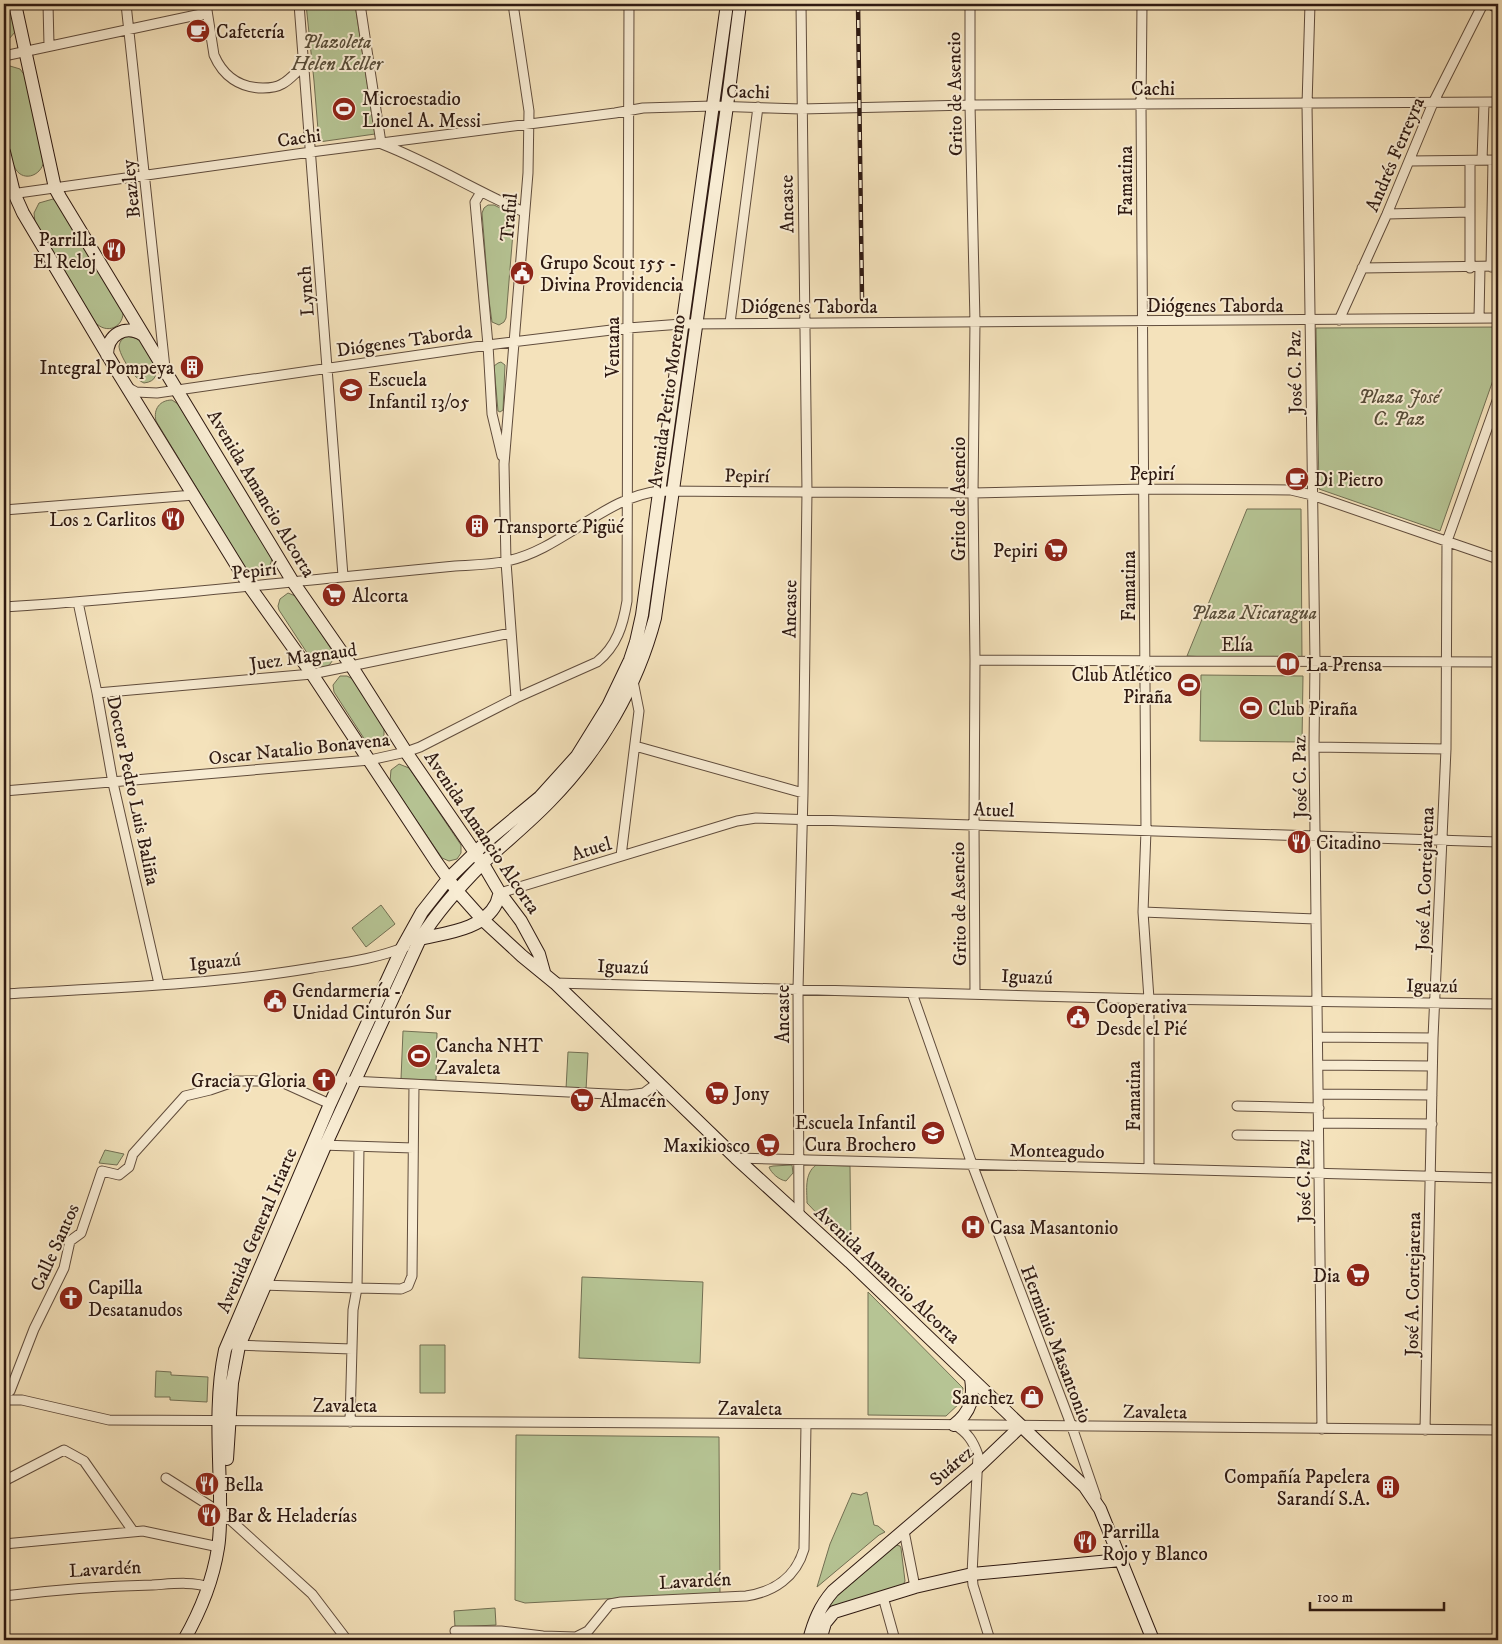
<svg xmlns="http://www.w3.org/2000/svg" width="1502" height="1644" viewBox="0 0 1502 1644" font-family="'IM FELL DW Pica',serif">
	<rect width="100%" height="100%" fill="#f4e2bb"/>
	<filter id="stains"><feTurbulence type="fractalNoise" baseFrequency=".004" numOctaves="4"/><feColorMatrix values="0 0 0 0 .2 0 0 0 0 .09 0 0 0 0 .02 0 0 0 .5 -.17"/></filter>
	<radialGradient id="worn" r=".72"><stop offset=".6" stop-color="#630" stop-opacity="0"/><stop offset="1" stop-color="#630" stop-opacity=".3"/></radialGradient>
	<path fill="#b6c494" stroke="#726f53" d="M4,4H11L15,32L9,39L4,42Z
		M306,4H355L375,134L319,142L314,81Z
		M10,66L20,69L26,77L44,161C41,177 21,183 14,166C2,137 4,99 4,67Z
		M53,199L58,201L123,309C125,328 106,335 95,322L35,222L34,213L39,203Z
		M488,205H494L512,214L514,220L506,318L504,322L499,325L492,322L489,300L482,213L484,208Z
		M1498,327V366L1440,531L1319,489L1316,328Z
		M126,336L140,339C146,350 170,380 144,383C135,380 119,355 119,346C120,341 122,339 126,336Z
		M501,362L505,365L503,410L500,412L498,411L494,366L498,363Z
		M172,400L178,404L272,558C270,570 266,572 255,575L246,569L156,421C153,409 160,400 172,400Z
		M1247,509H1301L1302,662L1187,656Z
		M288,593L298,597L333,652C335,664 325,671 315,665L279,610L278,606L280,599Z
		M1201,675L1303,676L1302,742L1200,741Z
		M340,676H347L353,679L384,727V735L380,741L372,743L365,740L334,692L333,685Z
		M399,764L409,768L461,845V853L457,859L449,861L442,858L390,781L391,770Z
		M381,905L395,924L366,947L352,928Z
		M403,1031L437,1033L436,1080L401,1079Z
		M568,1052L588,1053L586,1090L566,1089Z
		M105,1150L124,1154L117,1165L99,1163Z
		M792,1165L793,1173L786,1181C779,1180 771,1173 769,1167L773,1166Z
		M816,1165L850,1166L851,1249L807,1203C807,1190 804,1174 816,1165Z
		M582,1277L703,1282L700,1363L579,1358Z
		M868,1292L963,1388L961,1402L946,1416L868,1415Z
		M420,1345H445V1393H420Z
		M156,1371L171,1372V1375L208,1377L207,1402L170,1400V1397H155Z
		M516,1435L719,1437L720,1593L525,1603L515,1600Z
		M867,1492L874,1525L878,1526L885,1532L879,1535L817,1587L830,1544L852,1493L861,1495Z
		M896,1545L900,1546L901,1548L905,1581L903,1585L827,1608L830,1602Z
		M495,1608L496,1625L455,1627L454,1611Z"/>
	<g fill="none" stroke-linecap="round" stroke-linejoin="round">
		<g stroke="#604c3c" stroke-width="11">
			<path id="street" d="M48,4L49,45
				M126,4L165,368
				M206,4L214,55C223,76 240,88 263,88C268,88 277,87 282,84C290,80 296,72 303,66
				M299,4L343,576
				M360,4L381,143
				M513,4L529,111L528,173L504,464L506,562L516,698
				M970,4V105L975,322L973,493L975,660L974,824L975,993
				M1142,4L1141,105L1146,830L1143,912L1149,999V1168
				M1310,4L1307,105L1315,661L1314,747L1322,1429
				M4,56L206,13
				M382,144C431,163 476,191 524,212
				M1482,160L1484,103
				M1410,161L1498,160
				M1470,161V268
				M481,192L475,202L488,345L492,414L502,456
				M4,195L311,152L615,113L643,108L713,106L801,109L970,105L1498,102
				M1387,214L1470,212
				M1491,267L1493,160
				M1362,268L1498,266
				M1479,318L1480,267
				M1339,320L1387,214L1433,103L1483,4
				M730,323L758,107
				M127,387L136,392L157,393L488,345L628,328L682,324L1498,318
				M4,510L194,495
				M78,602L97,693L113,783L159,984
				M4,607C117,600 229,588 342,577C380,573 417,570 455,566C472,565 490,565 507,561C561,550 606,496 660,491L973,493L1144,489L1291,490L1312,495L1498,559
				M975,660L1498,662
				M97,693L312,674L511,633
				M635,746L803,793
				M1314,747L1446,749
				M4,791L370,760L406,752L420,747L516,698L597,662C617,646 623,625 627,601L629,4
				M621,856L639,711L633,681
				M500,893L737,821L756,818L1498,842
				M1143,912L1316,919
				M555,983L1149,999L1498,1004
				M912,993L972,1164L1072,1427L1096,1497
				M4,994C106,988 210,985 312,968C342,963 376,959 405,947
				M1319,1037L1433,1038
				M1319,1065L1432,1066
				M351,1081L628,1095L644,1093L659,1082
				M1319,1094L1432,1095
				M1237,1106L1319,1108
				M1319,1123L1432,1124
				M1237,1135L1318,1136
				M321,1145L413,1148
				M736,1158L1498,1178
				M799,1215L798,989L803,793L807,492L801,4
				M261,1285L357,1288L401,1289L408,1286L412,1276L414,1085
				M235,1345L352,1349
				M10,1391L34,1329L64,1268L70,1241L81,1233L102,1171L119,1175L129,1167L133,1154L185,1096L210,1090L236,1081H279L330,1104
				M4,1400H22L109,1420L880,1424L1498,1430
				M350,1422L353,1310L357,1288L359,1147
				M955,1425C968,1433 973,1441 978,1455L972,1574L973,1585L990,1640
				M1425,1430L1433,1038L1446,749L1447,541L1498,398
				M166,1478L226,1516L236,1525L312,1594L347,1640
				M4,1481L64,1450L84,1461L133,1531
				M904,1531L915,1587
				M4,1544L143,1531L219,1547
				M4,1596C53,1590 102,1586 152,1585C170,1584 192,1581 209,1587
				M883,1597L895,1640
				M455,1631H501L543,1636L576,1637L588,1631L610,1604L621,1602L746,1596C774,1592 796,1577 804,1549L806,1424
				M1152,1639L1271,1640"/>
		</g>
		<g stroke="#2f1a12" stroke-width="14">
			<path id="secondary" d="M15,4L55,188L60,197L293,582L352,667L406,752L483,864L500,893L521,921L539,954L544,972
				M1493,4L1498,7
				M4,152L14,193L23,213L117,371L250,587L312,674L437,863L457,891L482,919L522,956L555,983L736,1158L850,1262L1085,1487L1100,1509L1153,1640
				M107,355C107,334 126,324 143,335
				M420,939C444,933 483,930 496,904C498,900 498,896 500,893
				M954,1425C971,1412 974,1398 971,1378
				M227,1459L232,1383L239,1346L325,1146L420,939C438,911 459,887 483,863C505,842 529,823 550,801C600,750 637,687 655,618L727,106L740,4
				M184,1640C200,1612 213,1580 218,1548C221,1530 220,1512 220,1494C219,1447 215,1396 225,1350L330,1104L402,948L422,912L448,879L486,842L540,797L577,756L608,706L630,660L636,642L642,615L727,4
				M809,1640C814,1621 820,1606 833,1591L977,1468L1021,1426
				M820,1640L825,1623L834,1612L915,1587L972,1574L1121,1560"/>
		</g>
		<use href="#street" stroke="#f8ecd3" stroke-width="9"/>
		<use href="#secondary" stroke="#f8ecd3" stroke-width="12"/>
		<g stroke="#2f1a12" stroke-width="4.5">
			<path id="rail" d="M858,4L862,299"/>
		</g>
		<use href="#rail" stroke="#f8ecd3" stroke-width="2.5" stroke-dasharray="8" stroke-linecap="butt"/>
	</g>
	<defs>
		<g id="cafe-disc" transform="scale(1.25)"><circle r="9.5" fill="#8f2418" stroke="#f8ecd3"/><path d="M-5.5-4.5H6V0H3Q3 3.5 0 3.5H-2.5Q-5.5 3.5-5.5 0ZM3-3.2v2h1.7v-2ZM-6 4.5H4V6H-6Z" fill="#fff"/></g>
		<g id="stadium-disc" transform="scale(1.25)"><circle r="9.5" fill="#8f2418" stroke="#f8ecd3"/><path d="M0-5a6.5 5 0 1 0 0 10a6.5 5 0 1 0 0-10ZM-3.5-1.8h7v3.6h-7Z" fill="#fff"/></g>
		<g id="restaurant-disc" transform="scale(1.25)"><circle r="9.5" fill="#8f2418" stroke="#f8ecd3"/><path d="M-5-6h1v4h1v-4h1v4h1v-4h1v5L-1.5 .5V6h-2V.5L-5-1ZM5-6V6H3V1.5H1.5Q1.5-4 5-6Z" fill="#fff"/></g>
		<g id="civic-disc" transform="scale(1.25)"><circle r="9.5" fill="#8f2418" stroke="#f8ecd3"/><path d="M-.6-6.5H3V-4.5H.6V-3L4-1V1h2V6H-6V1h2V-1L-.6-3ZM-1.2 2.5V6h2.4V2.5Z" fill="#fff"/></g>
		<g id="building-disc" transform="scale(1.25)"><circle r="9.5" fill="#8f2418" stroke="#f8ecd3"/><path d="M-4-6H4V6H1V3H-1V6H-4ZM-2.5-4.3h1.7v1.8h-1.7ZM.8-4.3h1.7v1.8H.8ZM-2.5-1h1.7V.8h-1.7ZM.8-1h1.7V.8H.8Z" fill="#fff"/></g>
		<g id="school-disc" transform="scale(1.25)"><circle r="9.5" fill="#8f2418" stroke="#f8ecd3"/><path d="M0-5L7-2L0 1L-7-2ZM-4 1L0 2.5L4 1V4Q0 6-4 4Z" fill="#fff"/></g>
		<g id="supermarket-disc" transform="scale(1.25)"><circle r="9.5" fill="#8f2418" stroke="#f8ecd3"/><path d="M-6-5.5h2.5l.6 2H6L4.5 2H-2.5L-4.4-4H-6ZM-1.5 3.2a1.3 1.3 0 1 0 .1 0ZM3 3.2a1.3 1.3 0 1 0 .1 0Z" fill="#fff"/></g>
		<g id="library-disc" transform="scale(1.25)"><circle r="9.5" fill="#8f2418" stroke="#f8ecd3"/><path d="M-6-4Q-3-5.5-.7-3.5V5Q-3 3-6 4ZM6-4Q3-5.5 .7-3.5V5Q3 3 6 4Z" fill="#fff"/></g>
		<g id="church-disc" transform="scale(1.25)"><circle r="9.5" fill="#8f2418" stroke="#f8ecd3"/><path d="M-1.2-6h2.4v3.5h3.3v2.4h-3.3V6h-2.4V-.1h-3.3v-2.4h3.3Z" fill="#fff"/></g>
		<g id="hospital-disc" transform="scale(1.25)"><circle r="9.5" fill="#8f2418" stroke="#f8ecd3"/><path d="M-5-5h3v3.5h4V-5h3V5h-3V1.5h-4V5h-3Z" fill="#fff"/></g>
		<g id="shop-disc" transform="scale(1.25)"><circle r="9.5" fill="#8f2418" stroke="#f8ecd3"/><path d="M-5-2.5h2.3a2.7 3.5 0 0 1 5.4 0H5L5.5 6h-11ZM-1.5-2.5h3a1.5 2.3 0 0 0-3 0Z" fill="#fff"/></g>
	</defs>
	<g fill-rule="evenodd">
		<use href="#cafe-disc" x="198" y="31"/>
		<use href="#stadium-disc" x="344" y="109"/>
		<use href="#restaurant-disc" x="114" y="250"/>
		<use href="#civic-disc" x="522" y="273"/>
		<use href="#building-disc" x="192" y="367"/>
		<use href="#school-disc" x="351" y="390"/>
		<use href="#cafe-disc" x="1297" y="479"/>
		<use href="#restaurant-disc" x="173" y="519"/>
		<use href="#building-disc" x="477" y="526"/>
		<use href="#supermarket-disc" x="1056" y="550"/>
		<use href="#supermarket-disc" x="334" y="595"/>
		<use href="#library-disc" x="1288" y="664"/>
		<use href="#stadium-disc" x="1189" y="685"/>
		<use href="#stadium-disc" x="1251" y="708"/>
		<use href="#restaurant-disc" x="1299" y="842"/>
		<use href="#civic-disc" x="275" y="1001"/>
		<use href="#civic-disc" x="1078" y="1017"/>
		<use href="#stadium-disc" x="419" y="1056"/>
		<use href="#church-disc" x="324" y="1080"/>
		<use href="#supermarket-disc" x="717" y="1093"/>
		<use href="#supermarket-disc" x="582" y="1100"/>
		<use href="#school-disc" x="933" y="1133"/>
		<use href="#supermarket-disc" x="768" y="1145"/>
		<use href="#hospital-disc" x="973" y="1227"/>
		<use href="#supermarket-disc" x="1358" y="1275"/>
		<use href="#church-disc" x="71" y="1298"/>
		<use href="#shop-disc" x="1032" y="1397"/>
		<use href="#restaurant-disc" x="207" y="1484"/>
		<use href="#building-disc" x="1388" y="1487"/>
		<use href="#restaurant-disc" x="209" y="1515"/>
		<use href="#restaurant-disc" x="1085" y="1542"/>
	</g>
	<g text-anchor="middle" stroke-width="4" stroke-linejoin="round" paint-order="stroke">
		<g font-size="19" fill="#2f1a12" stroke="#f8ecd3" text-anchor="start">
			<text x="216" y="38">Cafetería</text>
			<text x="362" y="105">Microestadio<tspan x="362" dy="22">Lionel A. Messi</tspan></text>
			<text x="96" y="246" text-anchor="end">Parrilla<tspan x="96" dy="22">El Reloj</tspan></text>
			<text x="540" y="269">Grupo Scout 155 -<tspan x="540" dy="22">Divina Providencia</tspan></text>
			<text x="174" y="374" text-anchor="end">Integral Pompeya</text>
			<text x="368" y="386">Escuela<tspan x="368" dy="22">Infantil 13/05</tspan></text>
			<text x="1314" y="486">Di Pietro</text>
			<text x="156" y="526" text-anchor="end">Los 2 Carlitos</text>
			<text x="494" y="533">Transporte Pigüé</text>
			<text x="1038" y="557" text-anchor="end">Pepiri</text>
			<text x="352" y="602">Alcorta</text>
			<text x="1306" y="671">La Prensa</text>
			<text x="1172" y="681" text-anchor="end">Club Atlético<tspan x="1172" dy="22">Piraña</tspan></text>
			<text x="1268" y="715">Club Piraña</text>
			<text x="1316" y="849">Citadino</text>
			<text x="292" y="997">Gendarmería -<tspan x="292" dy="22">Unidad Cinturón Sur</tspan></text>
			<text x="1096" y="1013">Cooperativa<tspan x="1096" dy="22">Desde el Pié</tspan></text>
			<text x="436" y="1052">Cancha NHT<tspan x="436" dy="22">Zavaleta</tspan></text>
			<text x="306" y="1087" text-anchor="end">Gracia y Gloria</text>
			<text x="734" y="1100">Jony</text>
			<text x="600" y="1107">Almacén</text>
			<text x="916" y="1129" text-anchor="end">Escuela Infantil<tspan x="916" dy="22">Cura Brochero</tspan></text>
			<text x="750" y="1152" text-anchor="end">Maxikiosco</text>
			<text x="990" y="1234">Casa Masantonio</text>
			<text x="1340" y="1282" text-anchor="end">Dia</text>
			<text x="88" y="1294">Capilla<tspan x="88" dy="22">Desatanudos</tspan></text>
			<text x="1014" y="1404" text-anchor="end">Sanchez</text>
			<text x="1370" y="1483" text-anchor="end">Compañía Papelera<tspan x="1370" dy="22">Sarandí S.A.</tspan></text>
			<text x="224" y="1491">Bella</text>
			<text x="226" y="1522">Bar &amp; Heladerías</text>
			<text x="1102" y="1538">Parrilla<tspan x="1102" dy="22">Rojo y Blanco</tspan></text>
		</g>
		<g font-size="19" font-style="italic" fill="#584d39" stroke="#f8ecd3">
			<text x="337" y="48">Plazoleta<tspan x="337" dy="22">Helen Keller</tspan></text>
			<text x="1399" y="403">Plaza José<tspan x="1399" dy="22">C. Paz</tspan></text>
			<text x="1254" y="619">Plaza Nicaragua</text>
		</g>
		<g font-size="19" fill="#2f1a12" stroke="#f8ecd3">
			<text x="1153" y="95">Cachi</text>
			<text transform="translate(748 91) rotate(1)" y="7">Cachi</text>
			<text transform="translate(954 94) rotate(-91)" y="7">Grito de Asencio</text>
			<text transform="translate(299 137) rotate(-8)" y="7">Cachi</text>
			<text transform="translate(1394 154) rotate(-67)" y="7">Andrés Ferreyra</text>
			<text transform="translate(1125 181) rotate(-90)" y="7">Famatina</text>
			<text transform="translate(130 189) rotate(-96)" y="7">Beazley</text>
			<text transform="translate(786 204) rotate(-91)" y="7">Ancaste</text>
			<text transform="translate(508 217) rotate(-85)" y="7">Traful</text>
			<text transform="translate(305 291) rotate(-94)" y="7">Lynch</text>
			<text x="1215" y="312">Diógenes Taborda</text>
			<text x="809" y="313">Diógenes Taborda</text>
			<text transform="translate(404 340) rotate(-8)" y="7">Diógenes Taborda</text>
			<text transform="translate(612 347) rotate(-90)" y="7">Ventana</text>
			<text transform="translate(1294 372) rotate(-91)" y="7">José C. Paz</text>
			<text transform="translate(666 401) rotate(-82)" y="7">Avenida Perito Moreno</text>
			<text x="1152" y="480">Pepirí</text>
			<text transform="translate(747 475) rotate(1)" y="7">Pepirí</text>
			<text transform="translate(262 493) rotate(59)" y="7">Avenida Amancio Alcorta</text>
			<text transform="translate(958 499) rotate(-90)" y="7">Grito de Asencio</text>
			<text transform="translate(254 570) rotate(-6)" y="7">Pepirí</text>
			<text transform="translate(1128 586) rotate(-90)" y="7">Famatina</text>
			<text transform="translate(789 609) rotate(-89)" y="7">Ancaste</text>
			<text x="1237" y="651">Elía</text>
			<text transform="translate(303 656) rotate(-8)" y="7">Juez Magnaud</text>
			<text transform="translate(299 748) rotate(-6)" y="7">Oscar Natalio Bonavena</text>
			<text transform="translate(1299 777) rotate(-91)" y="7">José C. Paz</text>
			<text transform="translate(134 790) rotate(78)" y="7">Doctor Pedro Luis Baliña</text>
			<text transform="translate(994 809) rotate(2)" y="7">Atuel</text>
			<text transform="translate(483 832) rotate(56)" y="7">Avenida Amancio Alcorta</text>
			<text transform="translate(591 848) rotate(-17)" y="7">Atuel</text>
			<text transform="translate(1424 879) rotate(-88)" y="7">José A. Cortejarena</text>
			<text transform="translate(958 904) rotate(-91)" y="7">Grito de Asencio</text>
			<text transform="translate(215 961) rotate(-6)" y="7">Iguazú</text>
			<text transform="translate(623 966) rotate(2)" y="7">Iguazú</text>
			<text transform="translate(1027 976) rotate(2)" y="7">Iguazú</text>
			<text transform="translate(1432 985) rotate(1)" y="7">Iguazú</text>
			<text transform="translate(782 1014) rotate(-90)" y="7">Ancaste</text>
			<text transform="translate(1133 1096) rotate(-90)" y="7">Famatina</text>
			<text transform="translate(1057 1150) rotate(1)" y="7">Monteagudo</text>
			<text transform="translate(1303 1181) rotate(-91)" y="7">José C. Paz</text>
			<text transform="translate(256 1230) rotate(-67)" y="7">Avenida General Iriarte</text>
			<text transform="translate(54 1247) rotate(-66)" y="7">Calle Santos</text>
			<text transform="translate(888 1274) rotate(43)" y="7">Avenida Amancio Alcorta</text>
			<text transform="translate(1412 1284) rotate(-89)" y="7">José A. Cortejarena</text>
			<text transform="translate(1057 1344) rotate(69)" y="7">Herminio Masantonio</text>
			<text x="345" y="1412">Zavaleta</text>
			<text x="750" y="1415">Zavaleta</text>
			<text transform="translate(1155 1411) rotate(1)" y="7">Zavaleta</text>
			<text transform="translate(951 1465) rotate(-41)" y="7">Suárez</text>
			<text transform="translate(105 1568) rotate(-3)" y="7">Lavardén</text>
			<text transform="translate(695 1580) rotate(-3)" y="7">Lavardén</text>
		</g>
	</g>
	<rect width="1502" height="1644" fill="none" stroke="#f4e2bb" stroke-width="20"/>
	<rect x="5" y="5" width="1492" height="1634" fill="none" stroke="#2f1a12" stroke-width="2.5"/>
	<rect x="10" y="10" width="1482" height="1624" fill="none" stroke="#2f1a12"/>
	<path d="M1310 1602v8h134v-8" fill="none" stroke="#2f1a12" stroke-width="2.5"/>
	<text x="1317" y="1602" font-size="15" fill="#2f1a12" stroke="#f8ecd3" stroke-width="4" paint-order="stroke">100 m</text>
	<rect width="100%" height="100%" filter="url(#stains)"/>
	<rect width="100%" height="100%" fill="url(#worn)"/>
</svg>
